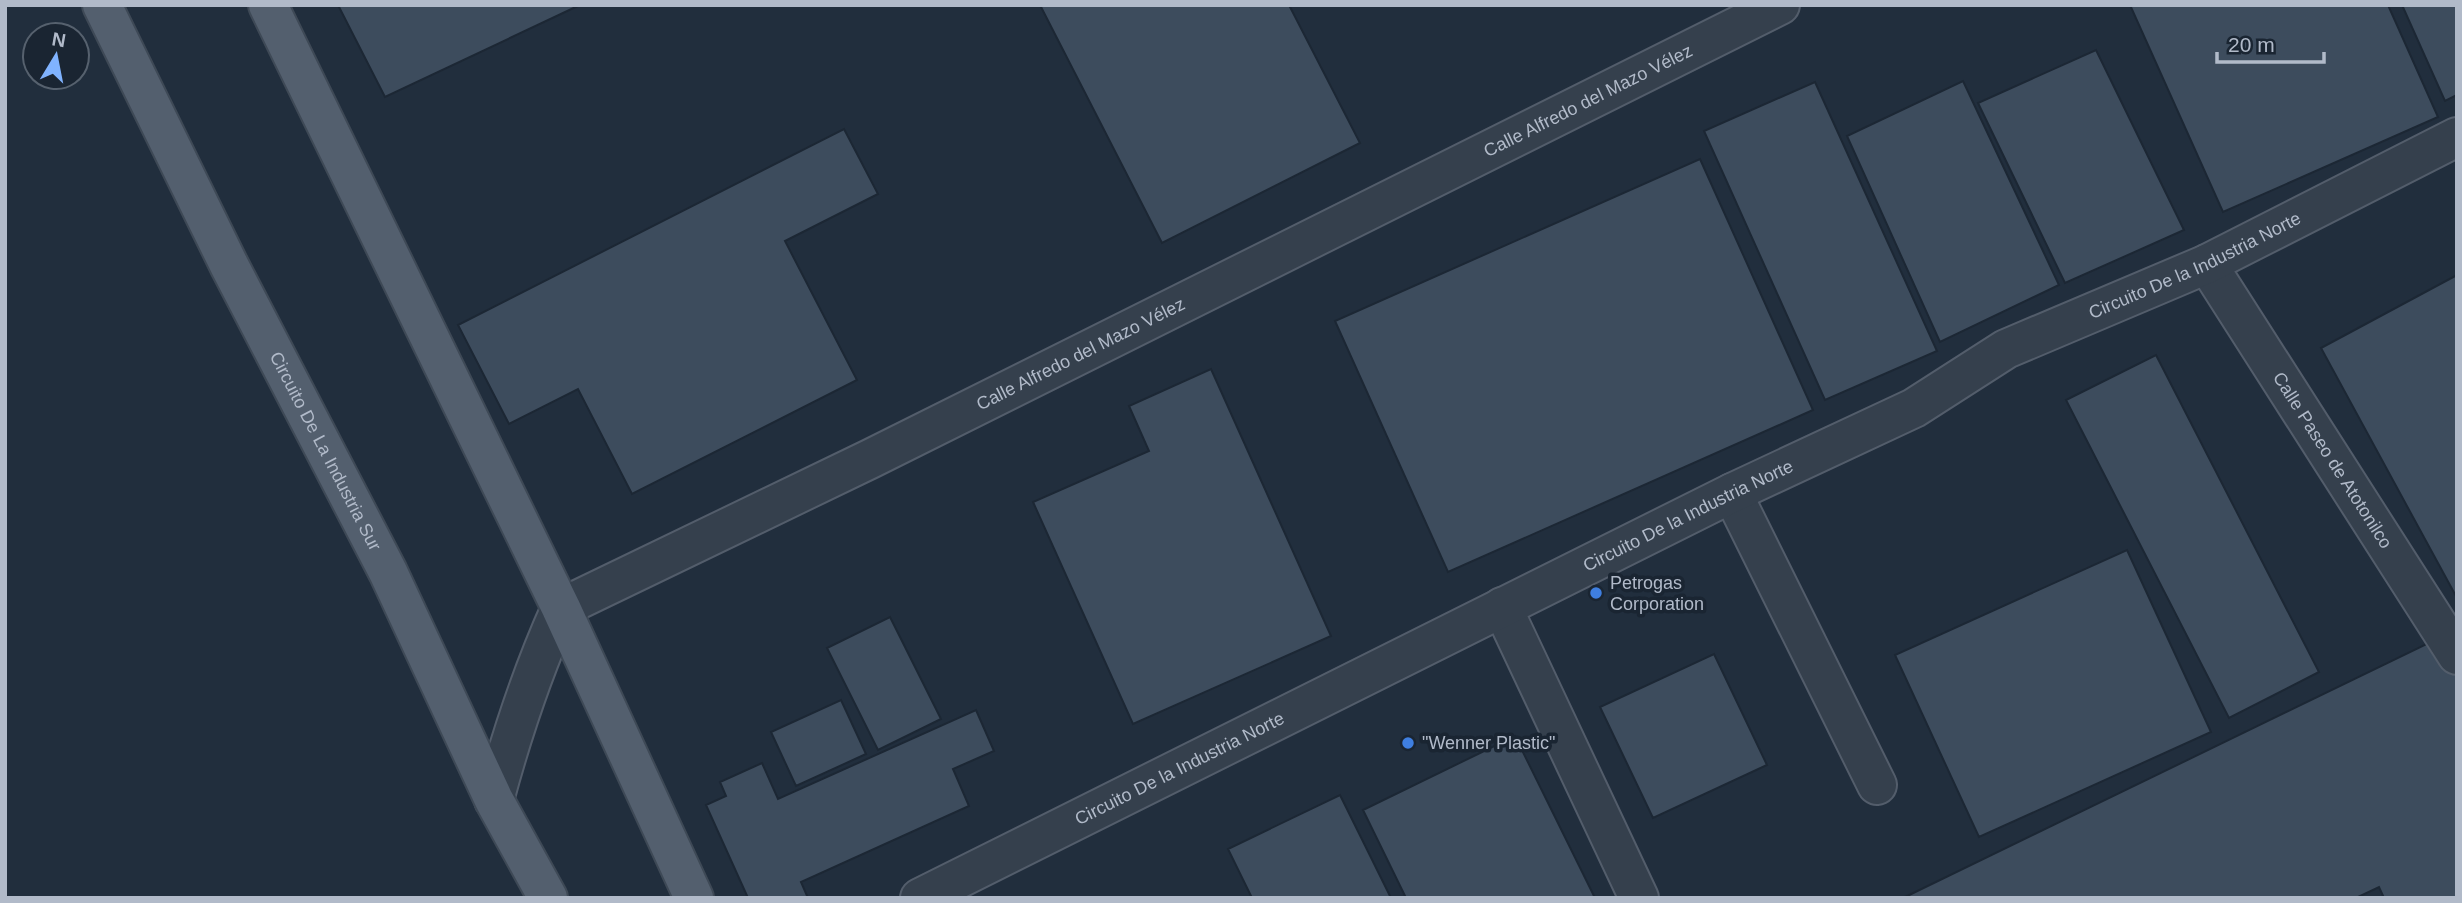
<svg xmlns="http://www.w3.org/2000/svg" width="2462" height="903" viewBox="0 0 2462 903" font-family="Helvetica,sans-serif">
	<rect width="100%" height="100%" fill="#212e3d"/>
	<path fill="#3d4c5d" stroke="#1c2734" stroke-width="2" d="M338,5H580L385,97Z
		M1040,5H1289L1360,143L1162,243Z
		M2130,5H2388L2438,117L2223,212Z
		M2402,5H2457V95L2445,101Z
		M2096,50L2184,230L2065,283L1978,103Z
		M1963,81L2059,285L1940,342L1847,136Z
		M1815,82L1937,351L1825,400L1704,131Z
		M844,129L878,194L785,241L857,380L632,494L578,389L509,424L458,325Z
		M1700,159L1813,410L1448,572L1335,321Z
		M2457,275V598L2321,348Z
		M2156,355L2319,672L2229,718L2066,400Z
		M1211,369L1331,636L1133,724L1033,502L1149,451L1129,406Z
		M2127,550L2211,732L1979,837L1895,655Z
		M890,617L941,719L878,750L827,648Z
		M2443,636L2457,665V898H2384L2379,887L2356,898H1903Z
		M1714,654L1767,765L1653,818L1600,707Z
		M841,700L866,754L796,786L771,732Z
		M976,710L994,751L953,769L969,806L801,882L808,898H748L706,805L726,796L720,782L762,763L778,799Z
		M1515,736L1595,898H1406L1363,810Z
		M1340,795L1391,898H1252L1228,849Z"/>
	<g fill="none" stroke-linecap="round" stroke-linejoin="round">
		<g stroke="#535d6b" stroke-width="42">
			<g id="minor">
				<path id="s1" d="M2207,264L2457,655"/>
				<path d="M1732,493L1877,785"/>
				<path d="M1502,607L1639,898"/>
				<path id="s2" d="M494,800C512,733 533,670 561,608L870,459L1780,5"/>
				<path id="s3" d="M920,898L1732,493L1914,408L2006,349L2207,264L2457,137"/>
			</g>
		</g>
		<g stroke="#3e4956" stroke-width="42">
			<g id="major">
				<path id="s4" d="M102,5L229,265L388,572L494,800L548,898"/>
				<path d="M268,5L561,608L694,898"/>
			</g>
		</g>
		<use href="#minor" stroke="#35404d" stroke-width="38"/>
		<use href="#major" stroke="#535f6e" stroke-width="38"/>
	</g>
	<g fill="#3f7fe0" stroke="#1a2532" stroke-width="2.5">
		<circle cx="1596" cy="593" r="7"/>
		<circle cx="1408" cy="743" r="7"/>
	</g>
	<g text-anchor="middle" stroke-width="7" stroke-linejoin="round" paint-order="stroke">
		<g font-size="18" fill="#b1bac9" stroke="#1a2532">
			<text dy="6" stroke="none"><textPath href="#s2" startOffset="1349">Calle Alfredo del Mazo Vélez</textPath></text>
			<text dy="6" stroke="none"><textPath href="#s3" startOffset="1424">Circuito De la Industria Norte</textPath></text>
			<text dy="6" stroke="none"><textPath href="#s2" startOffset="782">Calle Alfredo del Mazo Vélez</textPath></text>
			<text dy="6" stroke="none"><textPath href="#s4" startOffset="499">Circuito De La Industria Sur</textPath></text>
			<text dy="6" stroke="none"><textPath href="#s1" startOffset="233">Calle Paseo de Atotonilco</textPath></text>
			<text dy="6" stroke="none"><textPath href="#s3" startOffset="858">Circuito De la Industria Norte</textPath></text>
			<text dy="6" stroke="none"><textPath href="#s3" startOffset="290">Circuito De la Industria Norte</textPath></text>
		</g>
		<g font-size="18" fill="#b1bac9" stroke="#1a2532" text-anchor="start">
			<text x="1610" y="589">Petrogas<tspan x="1610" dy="21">Corporation</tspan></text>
			<text x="1422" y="749">"Wenner Plastic"</text>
		</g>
	</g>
	<rect width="2462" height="903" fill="none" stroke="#b1bac9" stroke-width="14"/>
	<g transform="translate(56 56) rotate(10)"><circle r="33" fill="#1a2532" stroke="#56616e" stroke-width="2"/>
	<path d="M0-5L12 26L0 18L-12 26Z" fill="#80b3ff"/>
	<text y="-10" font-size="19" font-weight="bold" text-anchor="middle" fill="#b1bac9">N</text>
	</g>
	<path d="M2217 52v10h107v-10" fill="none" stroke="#b1bac9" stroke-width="3.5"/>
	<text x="2228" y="52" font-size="21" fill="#b1bac9" stroke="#1a2532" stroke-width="5" paint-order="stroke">20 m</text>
</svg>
